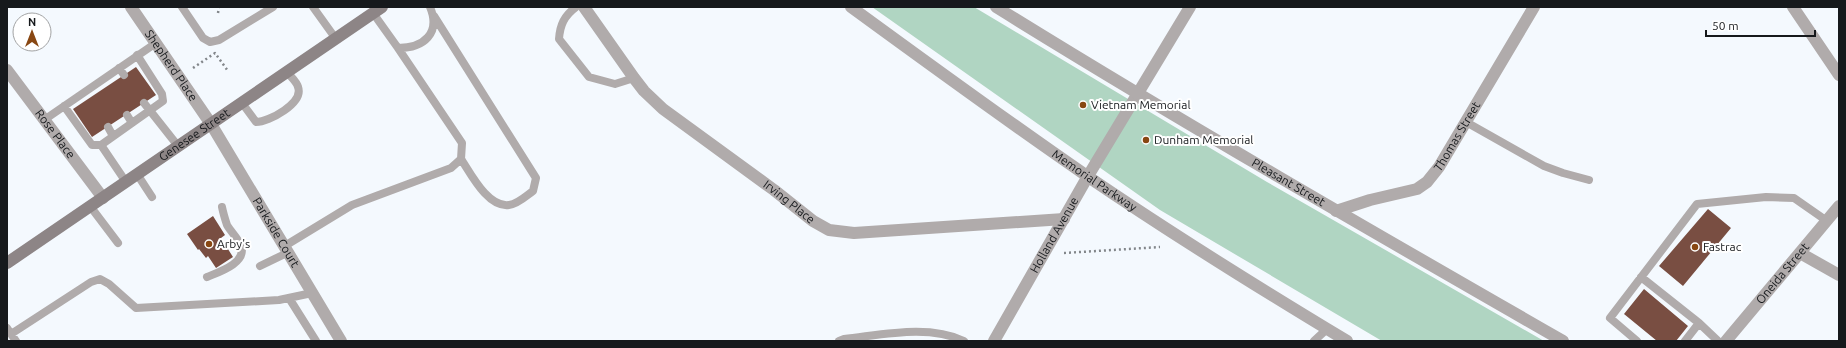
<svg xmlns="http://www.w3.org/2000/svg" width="1846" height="348" viewBox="0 0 1846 348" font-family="Ubuntu,sans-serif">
	<rect width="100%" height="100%" fill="#f4f9fe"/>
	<path fill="#b0d5c2" d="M872,7H974L1267,182L1544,341H1382L1160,210Z"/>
	<path fill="#794e42" d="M136,67L156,95L92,137L73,109Z
		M1708,209L1731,228L1683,286L1659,266Z
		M213,216L225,235L221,238L233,257L216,268L208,256L206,258L199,249L198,250L187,234Z
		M1644,289L1688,326L1676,341H1657L1624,314Z"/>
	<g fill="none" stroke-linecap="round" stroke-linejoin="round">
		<path stroke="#82868a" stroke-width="2.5" stroke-dasharray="2 3" stroke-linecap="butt" d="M218,13L219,7
			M193,68L215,53L228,71
			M1064,253L1160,247"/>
		<path stroke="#b0abab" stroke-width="8" d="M182,7L203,38L210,42L219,40L273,7
			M313,7L336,39
			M576,7C564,16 560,25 559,39L589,77L615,84L634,78
			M373,13L398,48C424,48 441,33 430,7
			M434,16L536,178L533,191C526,196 518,204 509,205C488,208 471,174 461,159
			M119,68L124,75
			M144,103L178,146
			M242,103L256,122C269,122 304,103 298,87C297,82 290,76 287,72
			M64,106L92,145H101L126,182
			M127,115L132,123
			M44,120L156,43
			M1466,122L1544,166L1563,173L1589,180
			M108,127L113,136
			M101,145L163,101L162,94L137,55
			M137,174L152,197
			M90,206L118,243
			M283,247L352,205L451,168L461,159L462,143L398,48
			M260,266L287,253
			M207,277C219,272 247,263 241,246C238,238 231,232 227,225C225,219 223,212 222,207
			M1641,277L1699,323L1685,341
			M289,298L316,341
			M1699,323L1718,341
			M7,328L11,334L91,282L100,279L109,284L136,308L279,300L312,293
			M11,334L16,341
			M839,341L844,339C882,335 928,324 964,341
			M1314,341L1327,329
			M1637,341L1610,318L1697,204L1766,197L1794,198L1827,221"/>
		<g stroke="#b0abab" stroke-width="12">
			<path id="s1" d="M131,7L211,124L341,341"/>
			<path id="s2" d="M584,7L634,78L644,91L663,109L774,190L813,221L829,230L854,233L1064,219"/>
			<path d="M1793,7L1839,75"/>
			<path id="s3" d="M7,70L103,198"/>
			<path id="s4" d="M1336,211L1370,200L1417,189L1427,182L1439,167L1534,7"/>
			<path d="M1800,253L1839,275"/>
			<path id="s5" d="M994,341L1088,176L1190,7"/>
		</g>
		<g stroke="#b0abab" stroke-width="12">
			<path id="s6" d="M851,7C929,64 1007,121 1087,176C1172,234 1259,288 1347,341"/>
			<path id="s7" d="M996,7C1183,123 1373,232 1563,341"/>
			<path id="s8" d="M1726,341L1839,206"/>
		</g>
		<path stroke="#8d8586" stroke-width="12" id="s9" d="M7,263L382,7"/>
	</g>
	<g fill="#884712" stroke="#fff" stroke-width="1.5">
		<circle cx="1083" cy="105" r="4"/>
		<circle cx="1146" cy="140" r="4"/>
		<circle cx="209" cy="244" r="4"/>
		<circle cx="1695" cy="247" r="4"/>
	</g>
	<g text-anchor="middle" stroke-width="4" stroke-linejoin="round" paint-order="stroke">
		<g font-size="12" fill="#16191c" stroke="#fff">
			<text dy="4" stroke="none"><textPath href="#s1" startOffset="71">Shepherd Place</textPath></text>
			<text dy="4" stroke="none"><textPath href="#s3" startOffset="80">Rose Place</textPath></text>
			<text dy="4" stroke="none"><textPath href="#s9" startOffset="227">Genesee Street</textPath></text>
			<text dy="4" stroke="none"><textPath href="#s4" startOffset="151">Thomas Street</textPath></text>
			<text dy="4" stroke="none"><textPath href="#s6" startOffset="299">Memorial Parkway</textPath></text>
			<text dy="4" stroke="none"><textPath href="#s7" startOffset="341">Pleasant Street</textPath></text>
			<text dy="4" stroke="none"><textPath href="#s2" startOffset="286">Irving Place</textPath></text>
			<text dy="4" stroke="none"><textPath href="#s1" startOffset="268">Parkside Court</textPath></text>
			<text dy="4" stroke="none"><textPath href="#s5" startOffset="122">Holland Avenue</textPath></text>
			<text dy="4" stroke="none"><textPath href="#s8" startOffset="88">Oneida Street</textPath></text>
		</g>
		<g font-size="12" fill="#16191c" stroke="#fff" text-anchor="start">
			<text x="1091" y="109">Vietnam Memorial</text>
			<text x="1154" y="144">Dunham Memorial</text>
			<text x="217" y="248">Arby's</text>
			<text x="1703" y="251">Fastrac</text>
		</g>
	</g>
	<rect width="1846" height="348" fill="none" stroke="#16191c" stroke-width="16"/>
	<g transform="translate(32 32)"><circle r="19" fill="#ffffff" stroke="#a2a3a4"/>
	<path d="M0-3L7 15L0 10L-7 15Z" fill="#884712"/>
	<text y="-6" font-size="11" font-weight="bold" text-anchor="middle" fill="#16191c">N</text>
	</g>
	<path d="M1706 30v6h109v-6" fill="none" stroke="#16191c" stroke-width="2"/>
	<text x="1712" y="30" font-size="12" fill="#16191c" stroke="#ffffff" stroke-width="3" paint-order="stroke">50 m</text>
</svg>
